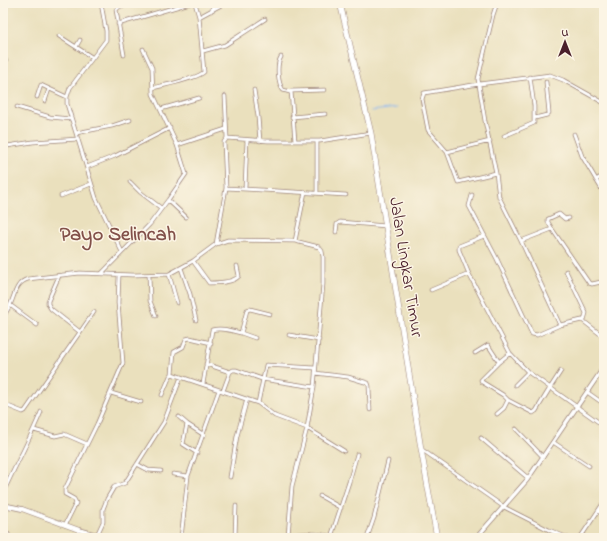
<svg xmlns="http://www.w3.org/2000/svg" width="607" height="541" viewBox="0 0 607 541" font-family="'Indie Flower',sans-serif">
	<rect width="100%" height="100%" fill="#fcf5e5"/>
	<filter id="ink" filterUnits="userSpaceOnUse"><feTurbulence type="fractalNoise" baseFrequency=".025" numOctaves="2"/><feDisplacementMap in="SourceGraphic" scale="8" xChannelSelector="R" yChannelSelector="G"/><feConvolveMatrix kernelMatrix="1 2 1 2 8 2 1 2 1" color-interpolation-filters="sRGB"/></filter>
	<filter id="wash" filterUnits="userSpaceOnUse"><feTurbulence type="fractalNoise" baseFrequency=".012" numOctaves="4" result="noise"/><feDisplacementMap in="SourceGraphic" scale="16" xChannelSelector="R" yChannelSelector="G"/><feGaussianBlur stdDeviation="0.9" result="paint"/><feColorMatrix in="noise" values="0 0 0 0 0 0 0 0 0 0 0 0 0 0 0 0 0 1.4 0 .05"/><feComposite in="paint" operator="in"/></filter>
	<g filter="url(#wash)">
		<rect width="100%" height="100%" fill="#eae0bd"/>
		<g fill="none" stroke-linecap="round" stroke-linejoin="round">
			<path stroke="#88b8f3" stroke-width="1" d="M598,3L604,18
				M371,111L397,108"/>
		</g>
	</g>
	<g filter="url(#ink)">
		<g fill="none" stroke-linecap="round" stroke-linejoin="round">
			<g stroke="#9a8074" stroke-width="4.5">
				<path id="minor" d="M101,3L106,31V40L70,88L67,97V104L96,198L122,252
					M195,3L199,17
					M497,3L493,15L478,79L485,121L496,173L499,197L521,241L560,325
					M211,11L215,3
					M118,24L190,3
					M59,36L93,58
					M76,47L80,40
					M203,51L225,45L265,19
					M124,55L116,10L119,7L130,3
					M3,57L6,61L3,65
					M281,57C276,65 278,83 283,90L290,92
					M153,88C164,85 197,79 204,72L199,17L225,3
					M254,90L258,117L260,141
					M37,97L41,85L67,97
					M45,101L49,89
					M17,107L50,117L71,119
					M161,109L199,98
					M292,117L325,114
					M535,118L547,115L549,113L546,82
					M76,133L112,126L130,120
					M574,134L582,156L604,193
					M504,136L534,123V106L530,77
					M227,138L268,141H320L371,133
					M295,141L291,91L325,90
					M490,141L447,152L428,130L422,99L424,93L479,84L550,75L563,80L604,103
					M177,145L226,129
					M3,152H4L7,146L33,142L78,139
					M447,152L458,182L496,173
					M87,167L115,156L170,128
					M596,180L604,175
					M130,182L140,192L161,208
					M226,188L346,195
					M245,188L247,140
					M317,193V141
					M472,195L469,206L497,259L532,334L537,335L560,325L582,320L604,337
					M61,196L91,184
					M168,200L186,217
					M552,229L548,222V219L559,214L565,219L569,218
					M336,232L337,224L340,222L386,226
					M484,236L459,246V250L469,274L510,353L528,372L604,426
					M295,241L305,192
					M521,241L552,229L589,283L592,284L601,282L604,286
					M216,244L226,188L224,142L227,138L225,96
					M193,261L209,283C218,283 233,283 239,276L237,266
					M181,268L190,294L196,320
					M566,271L586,313L584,320
					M102,273L150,224L168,200L186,174L177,145L153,94L152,68L143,49
					M169,274L177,303
					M149,275L150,301L156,316
					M59,276L48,301V304L51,309L80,332
					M431,290L469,274
					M10,305L37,325
					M3,317C6,312 9,308 11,303C15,293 17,282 28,279L80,273L133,275L169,274L193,261L216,244L228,240L295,241L319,247L322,251L323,257V284L314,387L307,428L292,486L288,536
					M241,333L255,338
					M289,335L319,340
					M475,353L488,345L499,362
					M510,353L499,362L481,380L482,382L503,395L508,400L533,413L536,411L550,388L561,371
					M206,364L230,372L233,370H236L262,379L314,387
					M315,373L348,377L368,383L369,386L370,410
					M172,374L174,352L183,347L186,339L190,338L211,343
					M203,384L212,330C221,327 232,331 241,333L247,310L250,309L270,314
					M515,385L528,372
					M223,391L230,372
					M587,392L604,404
					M111,393L141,402
					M162,395L170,376L172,374L258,403L275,416L307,428L344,451
					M258,403L266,365L315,368
					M3,404L23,412L25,411L94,312
					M497,414L504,408L508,400
					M179,417L187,424L183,444L197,453
					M187,424L204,435
					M516,429L543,457
					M34,430L55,436L64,434L87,444
					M481,438L528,478
					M553,442L589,466
					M421,449L504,507L549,530L568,538
					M137,464L148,470L161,471
					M173,474L188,476
					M230,477L237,436L247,399
					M3,493C15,466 30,439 41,412
					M320,496L341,508
					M598,511L604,515
					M65,525L76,503L74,499L65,494V489L97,424L123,363L118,303L119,275
					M97,535L103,522V509L107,499L114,487L125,483L164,422L181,377
					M331,537L349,482L357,454
					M6,538L8,534
					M181,538L188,476L219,390
					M235,538L236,506
					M367,538L374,518L388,461
					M580,538L604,502"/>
			</g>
			<g stroke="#9a8074" stroke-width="5">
				<path id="tertiary" d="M476,538L527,480L604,367"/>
			</g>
			<g stroke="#9a8074" stroke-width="5.5">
				<path id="secondary" d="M3,505L22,509L79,530L108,538"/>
			</g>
			<g stroke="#9a8074" stroke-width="6">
				<path id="trunk" d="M340,3L371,133L421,449L437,538
					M270,538C288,535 317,532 333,538"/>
			</g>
			<use href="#minor" stroke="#fff" stroke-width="3"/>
			<use href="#tertiary" stroke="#fff" stroke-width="3.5"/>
			<use href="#secondary" stroke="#fff" stroke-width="4"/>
			<use href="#trunk" stroke="#fff" stroke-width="5"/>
		</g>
	</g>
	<g text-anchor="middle" stroke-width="3" stroke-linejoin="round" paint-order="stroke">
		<g font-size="18" fill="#4a1f2b" stroke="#fcf5e5">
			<text transform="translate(407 267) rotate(81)" y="6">Jalan Lingkar Timur</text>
		</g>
		<g font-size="20" font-weight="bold" fill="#825049" stroke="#fcf5e5">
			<text x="118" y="240">Payo Selincah</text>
		</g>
	</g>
	<rect width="607" height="541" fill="none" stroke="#fcf5e5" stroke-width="16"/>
	<g transform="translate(565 42)" stroke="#fcf5e5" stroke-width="3" paint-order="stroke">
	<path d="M0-3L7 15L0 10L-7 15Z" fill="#4a1f2b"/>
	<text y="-6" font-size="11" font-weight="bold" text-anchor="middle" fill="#4a1f2b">U</text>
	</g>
</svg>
